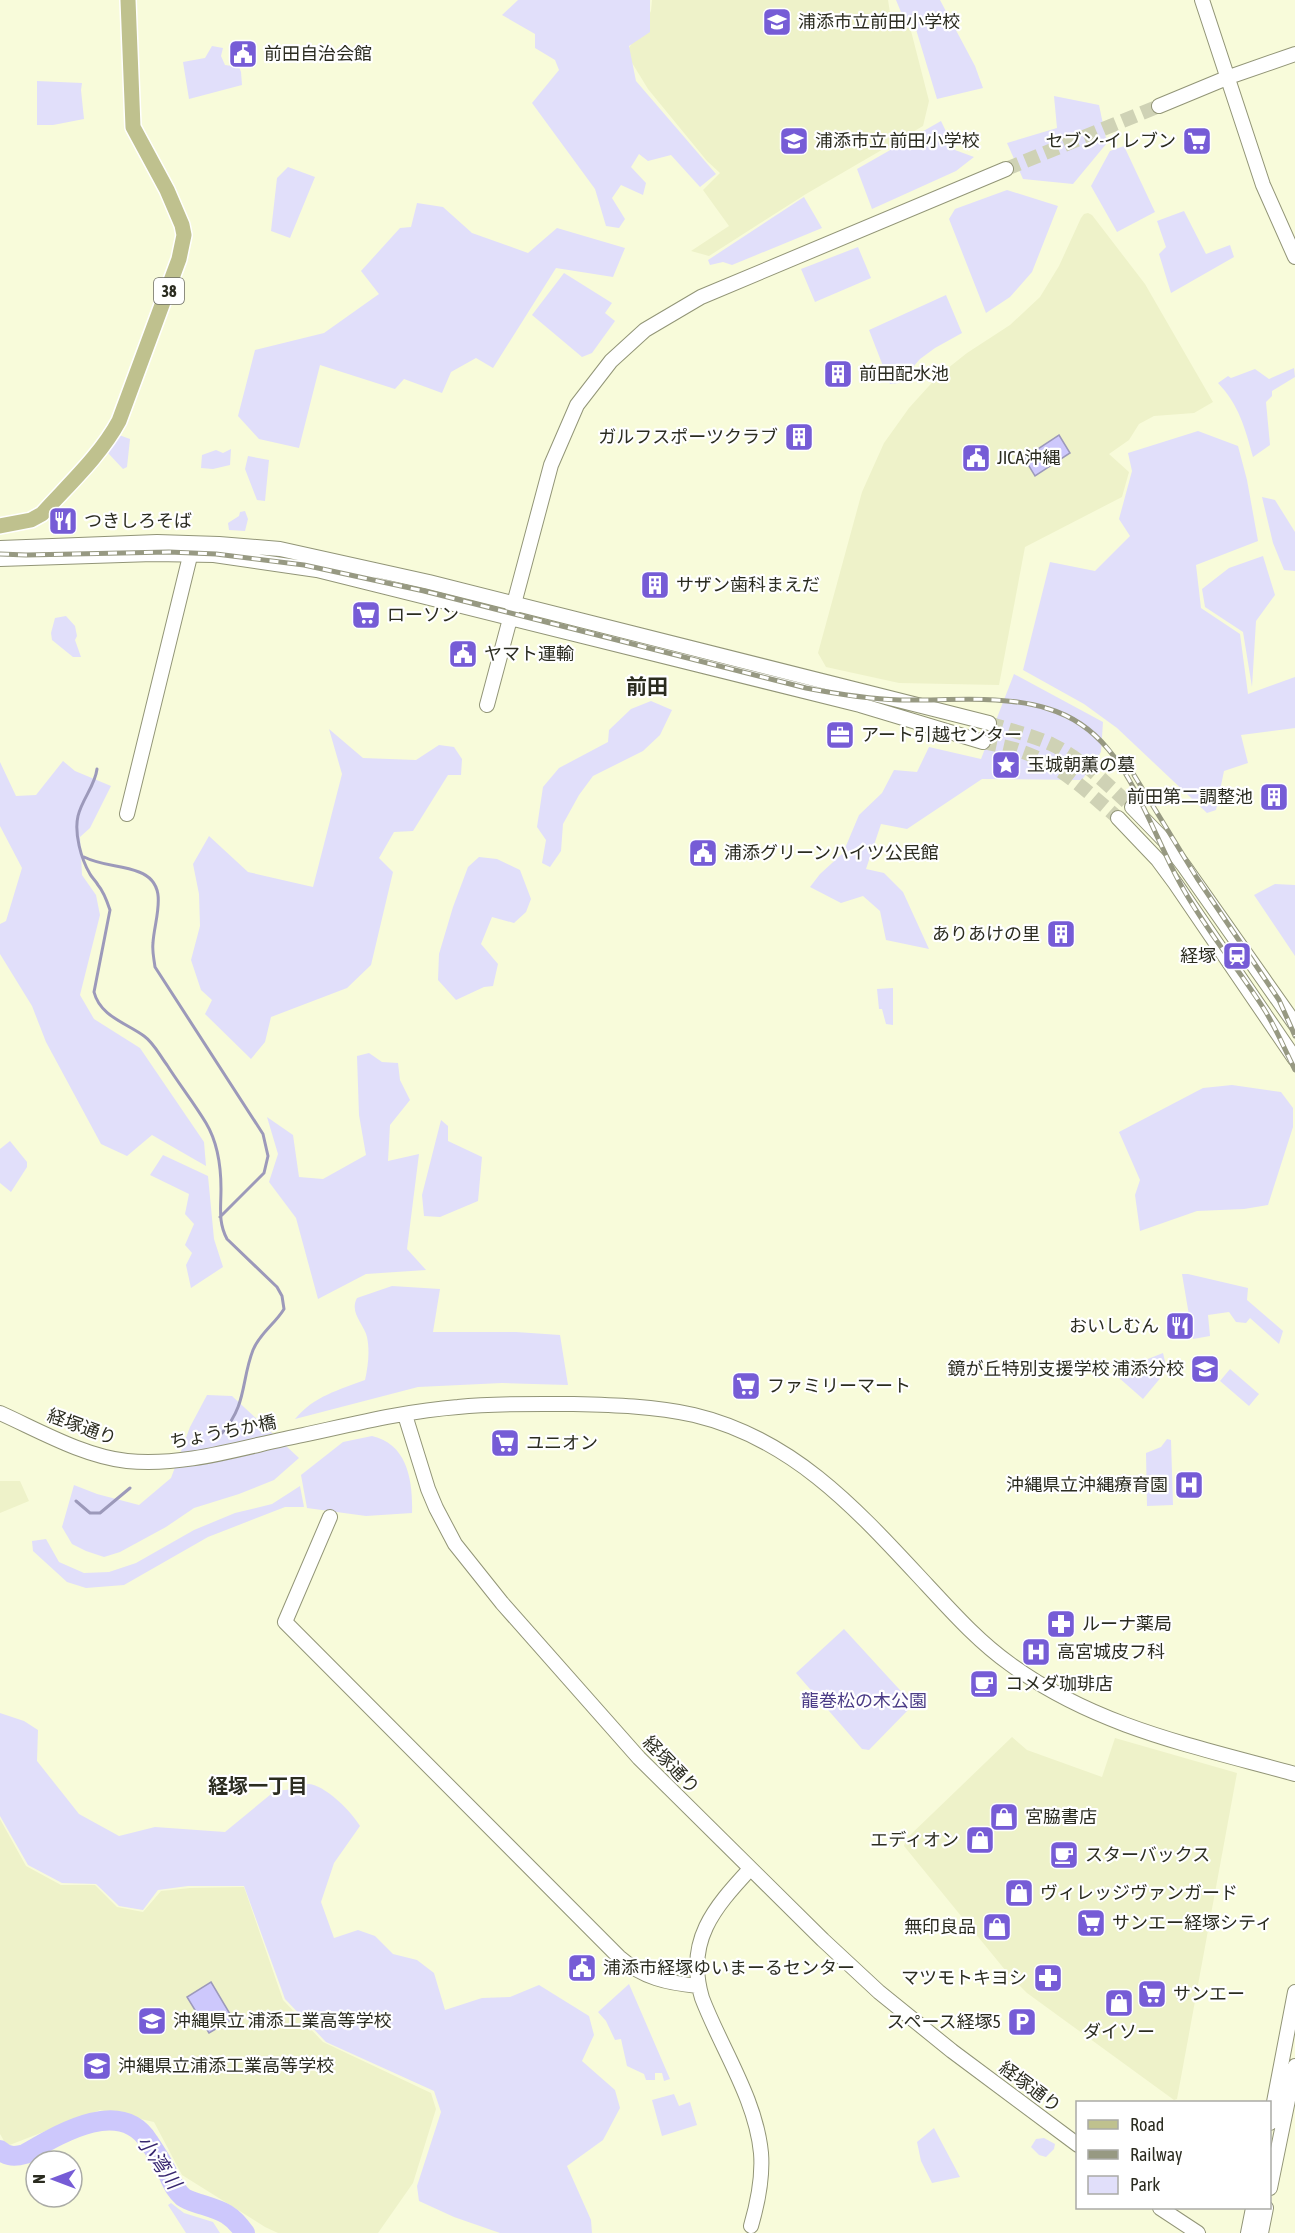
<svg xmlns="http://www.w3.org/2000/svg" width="1295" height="2233" viewBox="0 0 1295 2233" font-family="'Asap Condensed','Noto Sans JP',sans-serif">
	<rect width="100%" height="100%" fill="#f8fbda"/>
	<path fill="#eef2c9" d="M652,0H888L891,19L910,27L929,101L923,126L806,194L709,256L691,251L729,226L703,190L720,173L707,161L648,89L626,53L651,11Z
		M1088,213L1092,215L1145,284L1213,402L1194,413L1154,416L1139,424L1129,440L1109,454L1129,472L1122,497L1025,547L999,685L899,683L826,667L818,653L862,492L884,443L909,408L938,376L967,353L1010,325L1040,297L1059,266L1081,218L1084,214Z
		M0,1481H20L29,1501L0,1513Z
		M1012,1737L1027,1750L1102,1777L1115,1738L1237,1773L1177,2099L1174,2100L1027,1993L1010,1976L904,1846L906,1839Z
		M0,1819L26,1866L61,1885H95L117,1907L143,1912L161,1891L190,1888L244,1887L283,2000L323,2042L431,2093L436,2109L413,2183L378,2233H278L265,2227L182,2175L154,2122L100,2110L7,2146L0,2134Z"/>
	<path fill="#e1dffa" d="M518,0H650V32L629,46L636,81L716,174L700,187L671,155L648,161L639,154L631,167L646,183L643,195L621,185L612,198L625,219L619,228L606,226L595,189L532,103L559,70L555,60L535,48V34L502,15Z
		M896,0H940L975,66L983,88L937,99L915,26L903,17Z
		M212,46L223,48L221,56L225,65L239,67L241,72L242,85L189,99L183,62L205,58Z
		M37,81L82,83L81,90L84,119L53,125H37Z
		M1054,96L1099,105L1107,143L1073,184L1023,179L1007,143L1057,128Z
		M941,121L955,150L974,157L956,171L872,209L857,169Z
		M1124,146L1155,212L1117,232L1091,186L1110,151Z
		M288,167L315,177L290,238L271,231L277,178Z
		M1007,190L1058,206L1032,272L1010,297L986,313L949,219L955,209Z
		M804,197L822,228L732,265L723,262L710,265L708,260Z
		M417,203L443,207L472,233L528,253L557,228L625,248L613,277L556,268L493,368L476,358L451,372L442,393L404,379L395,389L320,365L299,448L259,439L238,416L255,350L324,333L379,294L361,271L400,228L411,227Z
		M1184,211L1206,254L1230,245L1234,257L1171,293L1159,254L1166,247L1157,221Z
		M858,247L871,278L815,302L801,269Z
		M564,273L612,303L605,313L615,321L592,353L582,357L532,315Z
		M946,295L962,333L935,348L920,359L899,383L890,384L869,330Z
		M1294,368L1295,377L1272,391V396L1266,402L1270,445L1253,457C1245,428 1239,405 1218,383L1228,376L1231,378L1255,369L1269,379Z
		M1198,431L1238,446L1247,480L1258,541L1196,565L1201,608L1240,634L1248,694L1295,677V728L1241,735L1248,763L1224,771L1216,810L1207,813L1117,728L1084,704L1023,670L1050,562L1095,571L1130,536L1119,519L1132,471L1128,453Z
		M119,435L130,439L127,467L123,469L108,453Z
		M231,449L230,465L213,469L201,468L202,455L216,450L223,453Z
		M248,456L269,460L265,501L257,500L245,469Z
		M1262,497L1275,500L1295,532V571L1284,570L1273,543Z
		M245,511L248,519L245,531L229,530L228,523L239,516L240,512Z
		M1263,556L1275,595L1256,621L1252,687L1243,632L1205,607L1202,589L1229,568Z
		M66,616L75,626L77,636L75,640L81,657H73L52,640L51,633L55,618Z
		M1014,674L1103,722L1101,752L1082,780L982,779L907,829L881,824L866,869L884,873L903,892L929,949L886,940L880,911L863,896L841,903L810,887L820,874L843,853L859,815L882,793L894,770L917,772L929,747L981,759Z
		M651,701L672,710L660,735L643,751L593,776L579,795L563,824L561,851L550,867L542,863L546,840L537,827L543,787L559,768L608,742L609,730L631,709Z
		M329,729L363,758L416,760L439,745L454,747L462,759L461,775H448L413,831L394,832L379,858L393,872L371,965L347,988L271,1017L265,1042L251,1059L205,1014L212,1000L201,990L191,960L200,926L199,894L193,864L209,836L248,872L313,887L342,774Z
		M63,761L75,771L111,786L90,828L80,837L82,875L96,895L100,915L80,995L94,1019L140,1048L204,1142L206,1166L152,1135L127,1156L101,1144L46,1042L32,1006L0,954V924L6,921L22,868L0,826V762L16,796L36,795Z
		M479,857L497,859L520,870L531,899L526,912L514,923L492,917L481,944L498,964L493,986L484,987L456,1000L438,980L439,954L453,907L468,867Z
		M1275,884L1295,885V956L1254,895Z
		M893,988V1025L886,1024L882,1009H879L877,989Z
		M369,1053L382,1062L398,1063L400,1080L410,1100L390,1125L388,1161L419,1154L407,1249L426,1270L366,1274L318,1299L296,1218L269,1182L278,1154L267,1117L293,1135L299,1177L323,1179L366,1155L359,1115L357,1056Z
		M1232,1085L1281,1092L1293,1108V1127L1268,1205L1244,1209L1197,1211L1140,1231L1135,1195L1140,1180L1119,1132L1203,1088Z
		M441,1120L448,1126V1141L482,1157L478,1201L440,1217L424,1216L422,1195Z
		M10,1141L27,1162V1167L11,1192L0,1183V1149Z
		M163,1155L208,1176L214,1239L223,1267L191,1288L186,1265L192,1253L185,1245L194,1224L185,1214L189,1194L150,1175Z
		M1182,1274H1188L1248,1288L1247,1300L1283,1331L1279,1344L1250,1318L1246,1323L1236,1322L1229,1312L1208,1315L1210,1336L1193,1339Z
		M392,1286L440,1289L433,1332H516L560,1335L568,1385L502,1383L418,1387L295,1419C314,1396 339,1390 365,1380C368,1367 370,1351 367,1337C364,1324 349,1313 357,1298Z
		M1163,1353L1167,1370L1143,1399L1118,1377L1135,1364Z
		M1230,1369L1259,1394L1249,1406L1220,1381Z
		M207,1395L232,1396L299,1458L274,1480L239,1494L194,1508L166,1527L120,1552L104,1557L86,1551L72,1544L62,1527L74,1485L97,1494L139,1505L171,1478L190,1427Z
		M372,1436C408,1444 413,1482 412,1513L366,1516L307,1508L301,1475L343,1442Z
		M1167,1439L1171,1440L1173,1505L1147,1506L1146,1453L1161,1447Z
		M300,1486L304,1507H285L208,1537L124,1585L86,1588L67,1582L33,1551L32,1541L46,1539L59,1562L84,1573L109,1572L136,1563L194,1530L235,1513L272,1504Z
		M844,1629L910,1701L909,1709L869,1750L862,1749L796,1673Z
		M0,1713L24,1721L38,1730L37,1761L79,1814L119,1836L155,1827L225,1832L276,1790C292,1792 296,1785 308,1784C324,1784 352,1812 360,1826L334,1863L321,1902L334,1938L358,1930L375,1936L393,1954L417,1960L434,1973L445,2010L482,1998L510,1997L539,1985L589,2016L594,2035L582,2061L615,2090L620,2108L603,2140L567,2166L591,2220L592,2233H500L454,2217L419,2201L417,2186L441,2112L434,2091L326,2042L285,1999L244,1886H188L158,1890L143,1910L119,1906L96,1884L62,1883L28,1865L0,1816Z
		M629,1984L670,2079L664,2081L662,2073H655V2080H646L644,2074L627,2066L621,2039L615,2040L606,2021L598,2012Z
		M674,2094L679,2106L690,2102L697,2125L662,2136L652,2100Z
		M934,2128L960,2177L932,2183L921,2161L917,2142Z
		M1044,2138L1055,2144L1054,2149L1046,2157L1039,2155L1031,2147L1036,2139Z
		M171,2203L184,2213L213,2222L220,2233H186L168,2205Z"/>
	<path fill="#cdc8fc" stroke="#9c99ba" stroke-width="1.5" d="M1059,435L1070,453L1035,476L1024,458Z
		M211,1982L233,2019L209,2033L187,1997Z"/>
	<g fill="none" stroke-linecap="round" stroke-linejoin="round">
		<path stroke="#9c99ba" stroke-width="3" d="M97,769C95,786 82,799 78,816C74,833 81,859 90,874C92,878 96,881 98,885C104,892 107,901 110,910L94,992C100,1016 126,1023 144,1036C154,1043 160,1056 167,1065C179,1084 194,1103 206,1123C218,1143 221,1166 221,1189C221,1208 218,1222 227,1239L277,1287L282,1296L284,1309C275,1324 260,1333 253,1350C241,1381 247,1405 222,1433
			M84,857C102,866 121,865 139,872C171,884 154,919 153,943C152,951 154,959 155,967L263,1134L268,1156L264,1173L220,1217
			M76,1501L90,1513H100L130,1488"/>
		<path stroke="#cdc8fc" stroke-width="20" d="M0,2150C7,2157 15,2157 25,2154C58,2135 120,2096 149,2142C155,2151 161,2160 166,2170C172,2181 173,2188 183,2197C187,2200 194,2202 200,2204C222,2211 231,2213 245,2233"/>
		<path stroke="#cfd2b5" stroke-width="14" stroke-dasharray="14 7" stroke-linecap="butt" d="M1006,169L1159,106
			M989,723C1009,730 1031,735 1051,744C1082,759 1107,784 1132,807
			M983,742C996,745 1011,747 1023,752C1060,765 1089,793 1118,818"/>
		<g stroke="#929577" stroke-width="16">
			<path id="secondary" d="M1202,0L1263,185L1295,257
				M1159,106L1229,77L1295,54
				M0,548L157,542L219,544L280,549L429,582L989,723
				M0,559L153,554L214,555L317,570L860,705L983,742
				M487,705L551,465L577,405L611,361L645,330L701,297L1006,169
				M1132,807L1165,841L1184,866L1295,1024
				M127,814L192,548
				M1118,818L1158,860L1175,883L1295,1059
				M0,1413C40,1431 83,1456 127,1461C186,1467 246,1446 303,1435C354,1424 406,1411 458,1407C496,1403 535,1404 573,1404C613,1405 654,1406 694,1415C795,1439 859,1512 927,1585C953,1613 979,1642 1010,1664C1096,1727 1194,1746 1295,1774
				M405,1415L428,1489L436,1508L455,1544L502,1603L639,1758L823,1940L879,1992L952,2051L1078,2145
				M330,1517L285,1622L619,1957C643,1978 668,1983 698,1986
				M750,1869C714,1908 685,1941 702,1998C721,2048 756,2099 761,2153C763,2178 758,2202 751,2226
				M1270,2123L1295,1992
				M1270,2188L1295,2066
				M1160,2208L1198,2233
				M1248,2233L1253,2208
				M1261,2233L1266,2208"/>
		</g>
		<g stroke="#fff" stroke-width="18">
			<path id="primary" d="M0,526L31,520L42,514C69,484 100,456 119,421L179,259L184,235L182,225L167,190L133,127L128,0"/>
		</g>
		<use href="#secondary" stroke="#fff" stroke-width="14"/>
		<use href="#primary" stroke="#bfc18e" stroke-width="15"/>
		<g stroke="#979982" stroke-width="5">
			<path id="rail" d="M0,554L26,555L169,552L216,554L304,565L424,591L806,688C837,694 868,699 900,700C949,701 1002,694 1049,709C1072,716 1093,731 1108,749C1138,784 1158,844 1181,885C1205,929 1238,968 1264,1009C1276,1028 1285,1050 1295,1070
				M1134,775L1197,878L1279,1000L1295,1036"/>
		</g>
		<use href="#rail" stroke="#fff" stroke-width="3" stroke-dasharray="9" stroke-linecap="butt"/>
	</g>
	<defs>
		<g id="school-square" transform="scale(1.5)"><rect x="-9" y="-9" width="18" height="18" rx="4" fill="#765cd6" stroke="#fff"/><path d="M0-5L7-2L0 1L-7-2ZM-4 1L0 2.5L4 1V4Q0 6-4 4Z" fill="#fff"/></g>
		<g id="civic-square" transform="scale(1.5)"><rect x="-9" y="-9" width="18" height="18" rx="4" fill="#765cd6" stroke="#fff"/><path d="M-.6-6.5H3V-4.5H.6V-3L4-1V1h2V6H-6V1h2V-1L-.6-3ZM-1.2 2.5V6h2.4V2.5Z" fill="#fff"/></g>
		<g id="supermarket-square" transform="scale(1.5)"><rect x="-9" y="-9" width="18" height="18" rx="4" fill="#765cd6" stroke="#fff"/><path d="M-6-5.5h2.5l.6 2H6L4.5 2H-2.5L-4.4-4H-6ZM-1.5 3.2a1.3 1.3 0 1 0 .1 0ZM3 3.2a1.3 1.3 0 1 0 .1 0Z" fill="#fff"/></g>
		<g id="building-square" transform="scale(1.5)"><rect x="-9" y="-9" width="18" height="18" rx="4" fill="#765cd6" stroke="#fff"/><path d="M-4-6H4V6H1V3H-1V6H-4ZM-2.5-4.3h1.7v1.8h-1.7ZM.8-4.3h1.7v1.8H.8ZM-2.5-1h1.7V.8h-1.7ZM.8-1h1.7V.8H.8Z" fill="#fff"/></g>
		<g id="restaurant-square" transform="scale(1.5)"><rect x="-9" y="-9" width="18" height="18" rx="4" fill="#765cd6" stroke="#fff"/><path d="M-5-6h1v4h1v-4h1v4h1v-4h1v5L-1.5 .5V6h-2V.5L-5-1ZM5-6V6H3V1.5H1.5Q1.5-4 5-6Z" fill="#fff"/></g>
		<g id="office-square" transform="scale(1.5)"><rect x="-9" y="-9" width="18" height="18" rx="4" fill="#765cd6" stroke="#fff"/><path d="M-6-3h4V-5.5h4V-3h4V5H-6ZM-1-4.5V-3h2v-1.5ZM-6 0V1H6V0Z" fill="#fff"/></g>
		<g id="sight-square" transform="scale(1.5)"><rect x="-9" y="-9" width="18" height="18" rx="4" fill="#765cd6" stroke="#fff"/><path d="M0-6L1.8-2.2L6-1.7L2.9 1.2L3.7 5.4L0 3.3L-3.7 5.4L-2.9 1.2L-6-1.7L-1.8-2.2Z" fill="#fff"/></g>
		<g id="station-square" transform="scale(1.5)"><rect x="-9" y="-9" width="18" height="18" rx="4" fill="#765cd6" stroke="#fff"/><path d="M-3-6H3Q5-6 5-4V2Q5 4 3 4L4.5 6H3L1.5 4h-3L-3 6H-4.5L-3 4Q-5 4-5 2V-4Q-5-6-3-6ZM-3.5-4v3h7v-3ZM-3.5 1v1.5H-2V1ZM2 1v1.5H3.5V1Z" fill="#fff"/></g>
		<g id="hospital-square" transform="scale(1.5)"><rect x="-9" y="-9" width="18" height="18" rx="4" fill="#765cd6" stroke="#fff"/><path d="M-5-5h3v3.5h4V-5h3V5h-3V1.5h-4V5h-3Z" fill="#fff"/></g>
		<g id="pharmacy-square" transform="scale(1.5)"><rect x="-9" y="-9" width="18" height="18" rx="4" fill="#765cd6" stroke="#fff"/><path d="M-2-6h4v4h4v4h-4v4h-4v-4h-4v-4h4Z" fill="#fff"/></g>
		<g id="cafe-square" transform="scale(1.5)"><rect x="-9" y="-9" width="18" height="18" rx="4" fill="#765cd6" stroke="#fff"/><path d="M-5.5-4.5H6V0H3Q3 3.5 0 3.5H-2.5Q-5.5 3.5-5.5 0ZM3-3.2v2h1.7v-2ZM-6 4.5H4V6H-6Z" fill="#fff"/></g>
		<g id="shop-square" transform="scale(1.5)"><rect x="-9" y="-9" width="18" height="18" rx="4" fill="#765cd6" stroke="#fff"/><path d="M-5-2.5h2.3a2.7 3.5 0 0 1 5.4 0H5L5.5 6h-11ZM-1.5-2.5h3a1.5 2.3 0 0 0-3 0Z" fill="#fff"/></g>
		<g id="parking-square" transform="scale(1.5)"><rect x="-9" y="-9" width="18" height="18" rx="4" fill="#765cd6" stroke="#fff"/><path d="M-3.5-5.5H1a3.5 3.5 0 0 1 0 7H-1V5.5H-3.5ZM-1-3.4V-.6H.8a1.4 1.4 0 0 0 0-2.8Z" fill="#fff"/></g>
	</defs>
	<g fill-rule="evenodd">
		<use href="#school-square" x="777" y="22"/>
		<use href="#civic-square" x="243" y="54"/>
		<use href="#school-square" x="794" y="141"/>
		<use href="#supermarket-square" x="1197" y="141"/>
		<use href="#building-square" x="838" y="374"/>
		<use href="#building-square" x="799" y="437"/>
		<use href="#civic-square" x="976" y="458"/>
		<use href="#restaurant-square" x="63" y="521"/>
		<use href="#building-square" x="655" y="585"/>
		<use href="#supermarket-square" x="366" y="615"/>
		<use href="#civic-square" x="463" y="654"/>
		<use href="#office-square" x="840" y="735"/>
		<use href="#sight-square" x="1006" y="765"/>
		<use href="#building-square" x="1274" y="797"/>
		<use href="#civic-square" x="703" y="853"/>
		<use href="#building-square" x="1061" y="934"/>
		<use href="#station-square" x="1237" y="956"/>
		<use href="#restaurant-square" x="1180" y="1326"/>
		<use href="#school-square" x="1205" y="1369"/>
		<use href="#supermarket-square" x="746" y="1386"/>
		<use href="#supermarket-square" x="505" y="1443"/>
		<use href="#hospital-square" x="1189" y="1485"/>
		<use href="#pharmacy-square" x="1061" y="1624"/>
		<use href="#hospital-square" x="1036" y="1652"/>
		<use href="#cafe-square" x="984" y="1684"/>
		<use href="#shop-square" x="1004" y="1817"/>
		<use href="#shop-square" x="980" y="1840"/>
		<use href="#cafe-square" x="1064" y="1855"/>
		<use href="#shop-square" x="1019" y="1893"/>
		<use href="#supermarket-square" x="1091" y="1923"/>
		<use href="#shop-square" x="997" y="1927"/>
		<use href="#civic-square" x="582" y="1968"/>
		<use href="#pharmacy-square" x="1048" y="1978"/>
		<use href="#supermarket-square" x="1152" y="1994"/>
		<use href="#shop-square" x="1119" y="2003"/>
		<use href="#school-square" x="152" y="2021"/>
		<use href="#parking-square" x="1022" y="2022"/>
		<use href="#school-square" x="97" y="2066"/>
	</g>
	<g text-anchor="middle" stroke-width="4.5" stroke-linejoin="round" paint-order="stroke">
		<rect fill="#fff" stroke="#6b6b63" stroke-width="1.5" x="154" y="278" width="30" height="26" rx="4.5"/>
		<g font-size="16" font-weight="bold" fill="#2b2c20">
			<text x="169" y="297">38</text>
		</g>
		<g font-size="18" fill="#2b2c20" stroke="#fff" text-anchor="start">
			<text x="798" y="28">浦添市立前田小学校</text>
			<text x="264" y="60">前田自治会館</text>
			<text x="815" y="147">浦添市立 前田小学校</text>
			<text x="1176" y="147" text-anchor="end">セブン-イレブン</text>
			<text x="859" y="380">前田配水池</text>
			<text x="778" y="443" text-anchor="end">ガルフスポーツクラブ</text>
			<text x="997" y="464">JICA沖縄</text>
			<text x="84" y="527">つきしろそば</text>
			<text x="676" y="591">サザン歯科まえだ</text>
			<text x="387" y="621">ローソン</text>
			<text x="484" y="660">ヤマト運輸</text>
			<text x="861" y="741">アート引越センター</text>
			<text x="1027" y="771">玉城朝薫の墓</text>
			<text x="1253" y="803" text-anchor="end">前田第二調整池</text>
			<text x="724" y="859">浦添グリーンハイツ公民館</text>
			<text x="1040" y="940" text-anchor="end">ありあけの里</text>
			<text x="1216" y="962" text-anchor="end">経塚</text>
			<text x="1159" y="1332" text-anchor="end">おいしむん</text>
			<text x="1184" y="1375" text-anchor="end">鏡が丘特別支援学校 浦添分校</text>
			<text x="767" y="1392">ファミリーマート</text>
			<text x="526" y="1449">ユニオン</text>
			<text x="1168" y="1491" text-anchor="end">沖縄県立沖縄療育園</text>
			<text x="1082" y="1630">ルーナ薬局</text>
			<text x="1057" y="1658">高宮城皮フ科</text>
			<text x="1005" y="1690">コメダ珈琲店</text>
			<text x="1025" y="1823">宮脇書店</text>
			<text x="959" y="1846" text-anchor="end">エディオン</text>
			<text x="1085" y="1861">スターバックス</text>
			<text x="1040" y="1899">ヴィレッジヴァンガード</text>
			<text x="1112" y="1929">サンエー経塚シティ</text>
			<text x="976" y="1933" text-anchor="end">無印良品</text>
			<text x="603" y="1974">浦添市経塚ゆいまーるセンター</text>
			<text x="1027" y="1984" text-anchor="end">マツモトキヨシ</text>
			<text x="1173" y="2000">サンエー</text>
			<text x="173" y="2027">沖縄県立 浦添工業高等学校</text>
			<text x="1001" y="2028" text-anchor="end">スペース経塚5</text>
			<text x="1119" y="2038" text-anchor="middle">ダイソー</text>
			<text x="118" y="2072">沖縄県立浦添工業高等学校</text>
		</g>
		<g font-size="18" fill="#2b2c20" stroke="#fff">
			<text transform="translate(82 1427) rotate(20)" y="6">経塚通り</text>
			<text transform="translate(223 1432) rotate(-11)" y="6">ちょうちか橋</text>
			<text transform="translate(671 1765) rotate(46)" y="6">経塚通り</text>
			<text transform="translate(1030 2087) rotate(37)" y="6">経塚通り</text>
		</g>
		<g font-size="18" fill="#4b3c86" stroke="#fff">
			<text x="864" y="1707">龍巻松の木公園</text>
		</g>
		<g font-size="20" font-weight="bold" fill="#2b2c20" stroke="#fff">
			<text x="258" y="1793">経塚一丁目</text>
		</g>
		<g font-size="20" font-style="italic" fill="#382770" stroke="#fff">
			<text transform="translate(159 2162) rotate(55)" y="7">小湾川</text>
		</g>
		<g font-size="21" font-weight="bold" fill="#2b2c20" stroke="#fff">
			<text x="647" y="694">前田</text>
		</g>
	</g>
	<rect x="1076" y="2101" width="195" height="108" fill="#ffffff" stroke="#aaaba6" stroke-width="1.5"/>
	<rect x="1088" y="2120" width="30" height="9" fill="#bfc18e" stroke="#aaaba6" stroke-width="1.5"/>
	<text x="1130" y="2131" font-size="18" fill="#2b2c20">Road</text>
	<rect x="1088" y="2150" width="30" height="9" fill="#979982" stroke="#aaaba6" stroke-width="1.5"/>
	<text x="1130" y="2161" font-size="18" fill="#2b2c20">Railway</text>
	<rect x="1088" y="2176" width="30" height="18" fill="#e1dffa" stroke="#aaaba6" stroke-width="1.5"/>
	<text x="1130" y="2191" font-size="18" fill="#2b2c20">Park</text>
	<g transform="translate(54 2179) rotate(270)"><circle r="28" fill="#ffffff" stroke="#aaaba6" stroke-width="1.5"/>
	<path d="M0-4.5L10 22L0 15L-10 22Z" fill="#765cd6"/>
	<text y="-9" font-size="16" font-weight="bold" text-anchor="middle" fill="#2b2c20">N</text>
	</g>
</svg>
